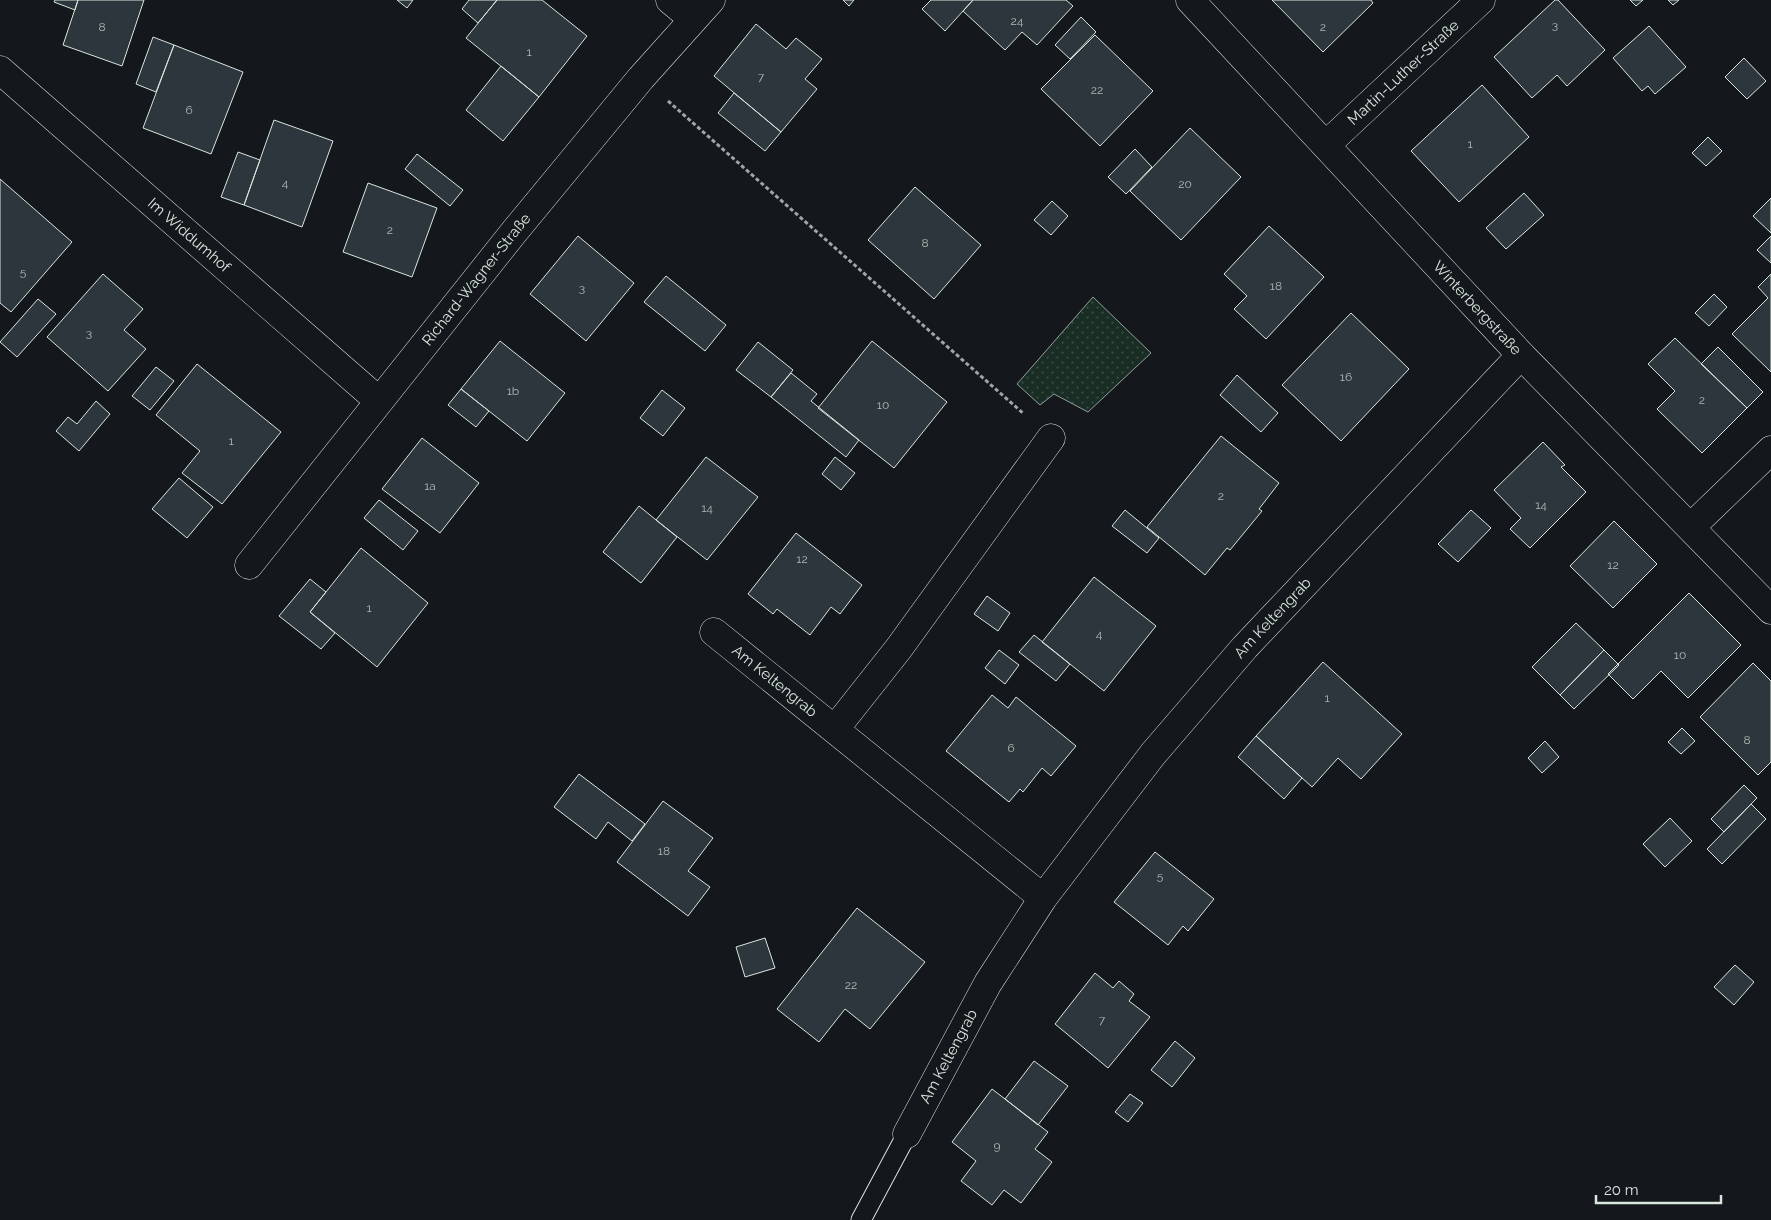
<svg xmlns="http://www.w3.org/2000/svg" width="1771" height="1220" viewBox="0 0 1771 1220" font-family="Raleway,sans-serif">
	<defs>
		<pattern id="park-dots" width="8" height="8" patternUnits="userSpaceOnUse" patternTransform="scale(1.25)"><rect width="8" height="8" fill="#1a2d24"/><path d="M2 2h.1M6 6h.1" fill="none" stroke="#3b4b43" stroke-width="1.8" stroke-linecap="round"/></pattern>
	</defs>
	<rect width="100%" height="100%" fill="#14181c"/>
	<path fill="url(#park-dots)" stroke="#939e99" d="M1093,297L1151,353L1088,412L1054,394L1040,405L1017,384Z"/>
	<path fill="#2c363c" stroke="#d8e6dc" d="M55,0H78L75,10L54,2Z
		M78,0H144L122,66L63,45Z
		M397,0H413L407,8Z
		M469,0H497L478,23L462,9Z
		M497,0H542L587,36L539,97L466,38Z
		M843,0H854L849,6Z
		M931,0H973L945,31L922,9Z
		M973,0H1066L1073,6L1037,45L1022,32L1005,50L963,11Z
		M1272,0H1371L1373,3L1323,52Z
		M1555,0H1558L1605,50L1567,86L1557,75L1532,98L1494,57Z
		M1630,0H1643L1636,6Z
		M1668,0H1679L1673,5Z
		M1081,17L1096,32L1070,59L1055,45Z
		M756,24L786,49L796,38L822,59L805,79L817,89L781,132L714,76Z
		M1649,26L1686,67L1655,94L1648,86L1642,91L1613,58Z
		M1095,35L1153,91L1100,146L1041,89Z
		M153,37L174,45L156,92L136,84Z
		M174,45L243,72L211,154L143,128Z
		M1744,58L1766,81L1747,99L1725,77Z
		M501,66L539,97L503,141L466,110Z
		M1482,85L1529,137L1459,202L1411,151Z
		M734,93L781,132L765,151L718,113Z
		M274,120L333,141L302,227L244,205Z
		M1190,128L1241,177L1181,240L1130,191Z
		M1708,137L1722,151L1706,166L1692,153Z
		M1135,149L1152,167L1126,194L1108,177Z
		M238,152L260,160L244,205L221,197Z
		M417,154L463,190L450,206L405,169Z
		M0,179L72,242L11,312L0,303Z
		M368,183L437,208L412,277L343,252Z
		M915,187L981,245L934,299L868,240Z
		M1524,193L1544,215L1506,249L1486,228Z
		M1771,198V233L1753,216Z
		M1052,201L1068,216L1051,235L1034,220Z
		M1269,226L1324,277L1266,339L1234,309L1247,296L1224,274Z
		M578,236L634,283L586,341L530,294Z
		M1771,236V263L1757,250Z
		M103,274L143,309L124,330L146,349L108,391L47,337Z
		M1771,274V372L1732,334L1768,298L1758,287Z
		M666,276L726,325L705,351L644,302Z
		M1714,294L1727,307L1709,326L1695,313Z
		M38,299L56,314L17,357L0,342Z
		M1351,313L1409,369L1341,441L1282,385Z
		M1675,338L1747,408L1702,453L1657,409L1675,391L1648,364Z
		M500,341L565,393L527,441L461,389Z
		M872,341L947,402L894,468L818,408Z
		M758,342L793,370L771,397L736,370Z
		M1718,347L1763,392L1747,408L1701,364Z
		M197,364L281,432L222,504L182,473L200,451L156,415Z
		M156,367L174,381L150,410L132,396Z
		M791,373L817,394L811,401L859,440L846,457L771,397Z
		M1237,375L1278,413L1261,432L1220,395Z
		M461,389L489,411L476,427L448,405Z
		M662,390L685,408L663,436L640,418Z
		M96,401L110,414L79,451L56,431L68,417L77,424Z
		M1221,436L1279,483L1259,509L1262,511L1230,550L1227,548L1205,575L1147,527Z
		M422,438L479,483L440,533L382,489Z
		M1543,442L1565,465L1561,467L1586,492L1530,548L1510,529L1521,518L1494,490Z
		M706,457L758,497L707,560L656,520Z
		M835,457L855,473L841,490L822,474Z
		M179,478L213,507L187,538L152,509Z
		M379,500L418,531L403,550L364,518Z
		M639,506L677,537L641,583L603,552Z
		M1125,510L1159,538L1147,553L1112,526Z
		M1471,510L1491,528L1458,562L1438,544Z
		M1614,521L1657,564L1613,608L1570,566Z
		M796,533L862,585L840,614L831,607L810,635L777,609L773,614L748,594Z
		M361,548L428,603L377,667L310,612Z
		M1094,577L1156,626L1104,691L1042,642Z
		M310,579L326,592L310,612L335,633L321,649L279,616Z
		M1689,593L1741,645L1688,698L1661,671L1633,699L1608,674Z
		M987,596L1010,613L998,631L974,614Z
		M1576,623L1604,650L1560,695L1532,667Z
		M1034,635L1070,664L1056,681L1019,652Z
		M999,650L1019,665L1005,684L985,668Z
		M1604,650L1619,665L1574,709L1560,695Z
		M1323,662L1402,734L1361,779L1338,758L1312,787L1256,736Z
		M1753,663L1771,681V762L1758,775L1700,717Z
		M992,695L1008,708L1016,697L1076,746L1051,776L1042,768L1023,792L1020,789L1009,802L946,751Z
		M1682,728L1695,741L1681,754L1668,742Z
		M1256,736L1302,778L1284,799L1238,757Z
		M1545,741L1559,757L1542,773L1528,758Z
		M579,774L645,824L632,841L608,822L596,839L554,807Z
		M1744,785L1757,798L1724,832L1711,819Z
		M663,801L713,838L688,871L710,887L688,916L617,862Z
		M1751,804L1766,819L1722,864L1707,849Z
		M1670,818L1692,841L1665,867L1643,844Z
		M1155,852L1214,899L1188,931L1183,926L1168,945L1114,902Z
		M857,908L925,962L870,1029L845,1009L819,1042L777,1009Z
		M765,938L775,968L745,977L736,947Z
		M1735,965L1754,982L1734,1005L1714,987Z
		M1095,973L1113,988L1119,981L1134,994L1129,1001L1150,1017L1108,1068L1055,1024Z
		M1175,1041L1195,1058L1172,1087L1151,1070Z
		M1034,1061L1068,1086L1038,1125L1005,1099Z
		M992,1089L1048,1132L1035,1149L1052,1162L1021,1203L1004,1190L992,1205L961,1181L976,1161L952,1142Z
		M1130,1094L1143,1103L1128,1122L1115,1112Z"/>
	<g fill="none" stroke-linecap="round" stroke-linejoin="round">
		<g stroke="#d8e6dc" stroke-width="21">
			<path id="lane" d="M861,1220L907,1134"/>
		</g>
		<g stroke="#d8e6dc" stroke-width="29">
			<g id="street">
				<path d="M670,0L693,19"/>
				<path id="s1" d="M1190,0L1521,355L1771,610"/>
				<path id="s2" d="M0,70L379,401"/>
				<path id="s3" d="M1326,145L1481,0"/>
				<path d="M1691,527L1771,450"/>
				<path id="s4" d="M249,565L514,232L641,78L711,0"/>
				<path id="s5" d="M714,632L1043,898"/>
				<path d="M835,729L899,648L1051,438"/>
				<path id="s6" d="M907,1134L988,983L1043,898L1153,754L1245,647L1521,355"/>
			</g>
		</g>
		<path stroke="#9da8a2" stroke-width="3" stroke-dasharray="4 2.5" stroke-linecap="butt" d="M668,101L1024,414"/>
		<use href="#lane" stroke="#14181c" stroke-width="19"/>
		<use href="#street" stroke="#14181c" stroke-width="28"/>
	</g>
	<g text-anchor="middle" stroke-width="4" stroke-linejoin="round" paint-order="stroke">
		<g font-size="12" fill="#adbab4">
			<text x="1017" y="25">24</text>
			<text x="1555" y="29">3</text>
			<text x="102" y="31">8</text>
			<text x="1323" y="31">2</text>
			<text x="529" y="56">1</text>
			<text x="761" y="81">7</text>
			<text x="1097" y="94">22</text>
			<text x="189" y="114">6</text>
			<text x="1470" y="148">1</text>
			<text x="285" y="187">4</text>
			<text x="1185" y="188">20</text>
			<text x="390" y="234">2</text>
			<text x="925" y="247">8</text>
			<text x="23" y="276">5</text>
			<text x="1276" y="290">18</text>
			<text x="582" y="292">3</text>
			<text x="89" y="337">3</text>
			<text x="1346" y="381">16</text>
			<text x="513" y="395">1b</text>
			<text x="1702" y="404">2</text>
			<text x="883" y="409">10</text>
			<text x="231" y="445">1</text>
			<text x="430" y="490">1a</text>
			<text x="1221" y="500">2</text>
			<text x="1541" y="509">14</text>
			<text x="707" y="512">14</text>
			<text x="802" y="563">12</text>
			<text x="1613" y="569">12</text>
			<text x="369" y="612">1</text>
			<text x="1099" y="638">4</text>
			<text x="1680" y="659">10</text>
			<text x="1327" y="702">1</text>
			<text x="1747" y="744">8</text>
			<text x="1011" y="752">6</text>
			<text x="664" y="855">18</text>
			<text x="1160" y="880">5</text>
			<text x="851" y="989">22</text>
			<text x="1102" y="1024">7</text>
			<text x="997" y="1150">9</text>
		</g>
		<g font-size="15" fill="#d8e6dc" stroke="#14181c">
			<text dy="5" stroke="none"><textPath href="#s3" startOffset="106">Martin-Luther-Straße</textPath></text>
			<text dy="5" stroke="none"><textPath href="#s2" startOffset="251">Im Widdumhof</textPath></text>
			<text dy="5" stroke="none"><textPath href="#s4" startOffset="365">Richard-Wagner-Straße</textPath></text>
			<text dy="5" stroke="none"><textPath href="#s1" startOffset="421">Winterbergstraße</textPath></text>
			<text dy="5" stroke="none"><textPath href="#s6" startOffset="635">Am Keltengrab</textPath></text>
			<text dy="5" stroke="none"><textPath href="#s5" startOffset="78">Am Keltengrab</textPath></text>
			<text dy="5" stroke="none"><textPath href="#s6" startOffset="88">Am Keltengrab</textPath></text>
		</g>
	</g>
	<path d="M1596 1195v8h125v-8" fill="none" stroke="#d8e6dc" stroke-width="2.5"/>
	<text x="1604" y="1195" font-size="15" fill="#d8e6dc" stroke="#14181c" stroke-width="4" paint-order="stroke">20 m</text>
</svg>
